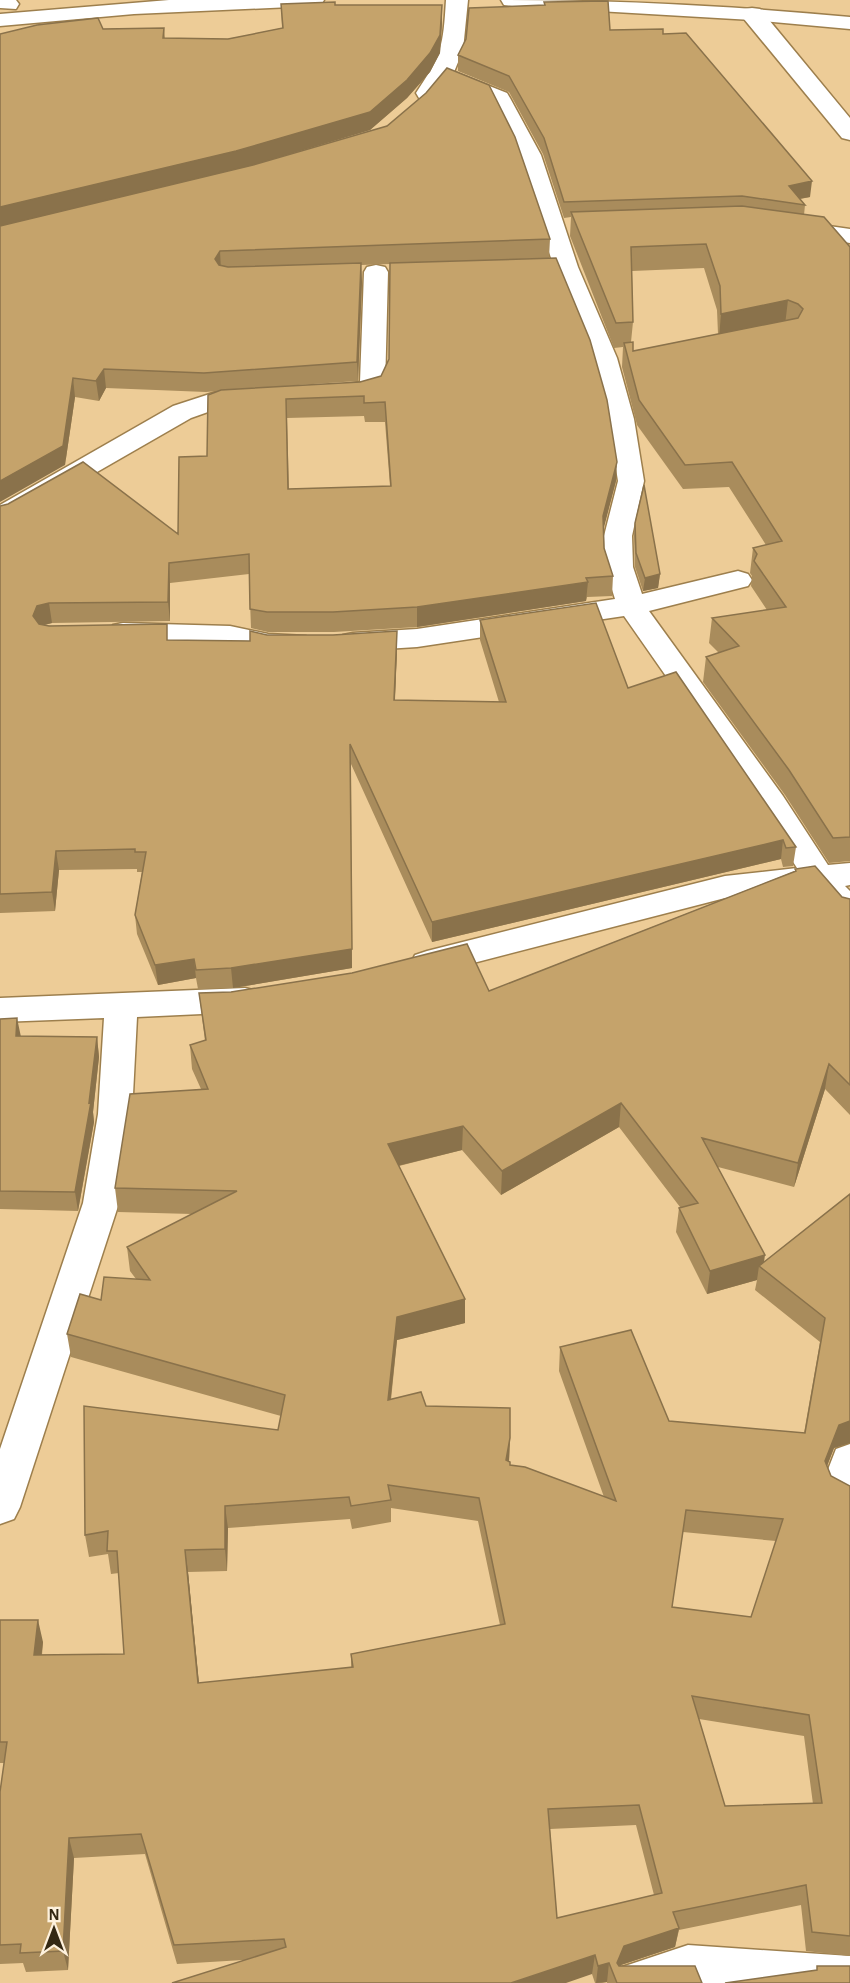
<svg xmlns="http://www.w3.org/2000/svg" width="850" height="1983" viewBox="0 0 850 1983" font-family="'Alegreya Sans',sans-serif">
	<rect width="100%" height="100%" fill="#edcc97"/>
	<g fill="none" stroke-linecap="round" stroke-linejoin="round">
		<g stroke="#9d7f4d" stroke-width="3">
			<path id="minor" d="M0,0H16L19,4L16,9L0,8Z
				M446,0H468L463,50L454,72L507,93L510,98L541,155L578,267L617,358L634,419L644,481L632,536L633,567L642,594L738,571L748,574L752,580L748,586L649,611L783,796L828,865L850,863V885L845,886L850,891V924L839,920L812,889L725,898L427,975L415,971L411,963L415,955L427,951L725,876L797,868L761,812L624,616L417,647L353,651L343,649L339,642L343,635L353,633L417,629L615,599L605,567L604,536L618,481L608,419L591,358L554,267L517,155L490,102L446,83L435,98H419L416,93C442,54 443,47 446,0Z
				M752,8L760,9L850,118V140L842,138L744,19L741,14L744,9Z
				M794,221L850,229V243L786,233L782,228L786,223Z
				M376,265L385,267L388,272L385,388L381,393C365,398 345,403 329,399L325,393L329,387L360,382L364,272L367,267Z
				M253,389L262,391L266,397L262,403L222,407L191,418L10,522L0,524V505L173,406L219,391Z
				M123,623L230,626L268,634L306,636L310,643L306,650C278,657 255,646 227,644C192,642 158,642 123,641L113,639L109,632L113,625Z
				M245,988L257,991L262,1000L257,1009L245,1012L137,1017L132,1114L119,1203L20,1507L14,1519L0,1524V1449L83,1203L98,1114L104,1018L0,1022V998Z
				M850,1444V1509L827,1497L822,1485L836,1449Z
				M688,1945L850,1956V1983H616L622,1967Z"/>
		</g>
		<g stroke="#9d7f4d" stroke-width="3">
			<path id="trunk" d="M169,0H324L321,5L313,6L134,14L0,26V14Z
				M501,0C618,0 734,6 850,17V29L752,20L512,6L504,5Z"/>
		</g>
		<use href="#minor" fill="#fff" fill-rule="evenodd"/>
		<use href="#trunk" fill="#fff" fill-rule="evenodd"/>
	</g>
	<path fill="#a98c5c" fill-rule="evenodd" d="M544,2L610,30L663,34L810,197L800,199L805,205L804,215L850,247V861L829,863L785,795L703,682L706,657L719,653L709,643L712,618L767,610L751,586L752,576L750,573L753,548L766,545L729,487L683,489L637,425L622,367L623,347L614,348L570,236L571,217L564,218L543,154L509,92L458,71V55L544,5ZM704,268L717,310L718,334L633,351L631,342L633,322L632,271Z
		M281,4L335,5L442,23L440,53L430,72L407,98L370,130L249,166L550,239L549,258L448,262L616,481L603,529L604,548L613,576L612,596L587,597L586,601L417,627L334,632H268L251,628L249,574L170,583V621L52,623L44,625L169,640L250,641L267,635L397,650L395,700L499,702L480,640V620L628,688L796,847L793,866L783,867L781,859L432,942L351,764L352,968L233,988L198,989L196,978L158,985L137,934L135,915L142,872H137V869L59,870L55,911L0,913V506L178,534L207,456L217,391L206,392L106,388L99,401L75,397L65,465L103,29L164,28L165,38L228,39L282,28ZM390,264L389,359L381,376L360,382L283,386L358,381L362,282L361,265ZM364,416L365,422H385L390,486L289,489L287,418Z
		M635,523L660,574L658,588L643,591L635,567L634,536Z
		M795,869L842,897L850,899V1115L825,1089L794,1187L718,1167L764,1262L850,1194V1443L834,1448L827,1466L831,1476L850,1486V1956L806,1951L801,1905L679,1930L675,1947L621,1965V1966L702,1983H607V1982L602,1983H595L592,1974L243,1960L177,1964L145,1854L74,1858L68,1970L26,1972L23,1963L0,1964V1792L4,1763H0V1620L43,1642L42,1655L124,1654L119,1573L111,1574L108,1554L89,1557L85,1535L278,1430L281,1416L71,1357L67,1334L101,1300L136,1279L130,1271L127,1247L192,1214L118,1212L115,1188L201,1089L192,1069L190,1045L205,1041L199,993L489,991L795,871ZM619,1127L680,1207L679,1208L676,1232L707,1294L757,1280L755,1290L820,1342L804,1433L669,1421L560,1347L559,1371L604,1497L510,1465L509,1461L510,1438L426,1406L391,1400L397,1340L465,1323V1299L399,1166L462,1150L501,1195ZM391,1508L478,1521L500,1625L351,1654V1668L199,1683L188,1572L227,1571L228,1528L350,1519L352,1529L391,1522ZM683,1532L776,1541L751,1617L672,1607ZM699,1719L804,1736L813,1804L725,1806ZM636,1825L654,1895L557,1918L550,1829Z
		M0,1019L20,1036L97,1037L99,1057L93,1112L94,1122L78,1211L0,1209Z"/>
	<path fill="#8a724b" d="M442,5V23L440,53L430,72L407,98L370,130L237,170L0,227V207Z
		M812,181L810,197L787,201L789,186Z
		M220,251L221,270L215,259Z
		M361,263L362,282L358,381L357,362Z
		M788,300L785,325L719,338L721,314Z
		M104,369L106,388L99,401L96,381Z
		M73,378L75,397L65,465L0,502V481Z
		M617,462L616,481L602,535L603,516Z
		M169,563L170,583V621L168,602Z
		M660,574L658,588L643,591L645,578Z
		M588,582L586,601L417,627V607Z
		M49,603L52,623L40,626L33,616L37,606Z
		M397,631V650L394,719V700Z
		M350,744L352,968L233,988L231,968Z
		M783,840L781,859L432,942V922Z
		M56,851L59,870L55,911L52,892Z
		M194,959L196,978L158,985L155,965Z
		M17,1018L21,1037L16,1036Z
		M97,1037L99,1057L93,1112L94,1122L78,1211L75,1192L89,1103Z
		M829,1064L825,1089L794,1187L798,1163Z
		M621,1103L619,1127L501,1195L502,1171Z
		M463,1126L462,1150L389,1168L388,1144Z
		M765,1255L763,1269L759,1266L757,1280L707,1294L710,1271Z
		M465,1299V1323L397,1340L388,1423V1400L397,1317Z
		M850,1421V1443L834,1448L820,1484L825,1461L839,1425Z
		M510,1438L509,1461L506,1460Z
		M225,1506L228,1528L227,1571L225,1549Z
		M185,1550L188,1572L201,1704L198,1683Z
		M38,1620L43,1642L39,1677L34,1655Z
		M69,1838L74,1858L68,1970L63,1951Z
		M679,1928L675,1947L621,1965L615,1978L617,1963L624,1946Z
		M595,1955L592,1974L566,1983H511Z
		M609,1963L607,1982L596,1983L598,1966Z"/>
	<path fill="#c5a36b" stroke="#8a724b" stroke-width="1.5" fill-rule="evenodd" d="M608,1L610,30L663,29V34L686,33L812,181L789,186L805,205L742,196L564,202L544,138L509,76L458,55L466,39L469,8L545,5L544,2Z
		M335,2V5H442L440,35L430,53L407,80L370,112L236,151L0,207V34L37,25L98,18L103,29L164,28L163,38L228,39L283,28L281,4Z
		M447,68L489,85L515,137L550,239L220,251L215,259L219,265L228,267L361,263L357,362L204,373L104,369L96,381L73,378L63,446L0,481V226L253,165L387,126L426,93Z
		M742,206L824,217L850,247V837L833,838L789,770L706,657L739,646L712,618L786,607L754,561L757,554L753,548L782,541L732,462L685,465L639,400L624,343L633,342V351L798,318L803,309L798,304L788,300L721,314L720,286L706,244L631,247L633,322L616,323L571,212Z
		M556,258L590,340L607,400L617,462L603,516L604,548L613,576L586,578L588,582L417,607L333,612H267L250,609L249,554L169,563L168,602L49,603L37,606L33,616L39,624L49,626L167,624V640L250,641V631L267,635H333L397,631L394,700L506,702L480,620L596,603L628,688L676,672L796,847L786,848L783,840L432,922L350,744L352,949L231,968L196,970L194,959L155,965L135,915L146,852H135V849L56,851L52,892L0,894V506L8,504L83,462L178,534L179,457L207,456L208,395L221,390L360,382L381,376L389,359L390,263ZM364,396V403L385,402L391,486L288,489L286,399Z
		M644,485L660,574L645,578L636,553L635,523Z
		M815,866L842,897L850,899V1085L829,1064L798,1163L702,1138L765,1255L710,1271L679,1208L698,1203L621,1103L502,1171L463,1126L388,1144L465,1299L397,1317L388,1400L421,1392L426,1406L510,1408V1438L506,1460L510,1462V1465L525,1467L616,1501L560,1347L631,1330L669,1421L805,1433L825,1318L759,1266L850,1194V1421L839,1425L825,1461L831,1476L850,1486V1936L812,1932L806,1885L673,1912L679,1928L624,1946L617,1963L619,1966H695L702,1983H617L609,1963L598,1966L595,1955L511,1983H172L286,1947L284,1939L174,1945L141,1834L69,1838L63,1951L20,1953L21,1944L0,1945V1792L7,1742H0V1620H38L34,1655L124,1654L117,1551H107L108,1531L85,1535L84,1406L278,1430L285,1395L67,1334L80,1294L101,1300L104,1277L150,1280L127,1247L237,1191L115,1188L130,1094L208,1089L190,1045L206,1040L199,993L231,992L352,973L467,944L489,991L796,871L795,869ZM388,1485L479,1498L505,1624L351,1654L353,1667L198,1683L185,1550L225,1549V1506L349,1497L351,1506L391,1500ZM686,1510L783,1519L751,1617L672,1607ZM692,1696L809,1715L822,1803L725,1806ZM639,1805L662,1893L557,1918L548,1809Z
		M17,1018L16,1036L97,1037L89,1103L91,1102L75,1192L0,1191V1019Z
		M817,1966H850V1983H725L817,1970Z"/>
	<g transform="translate(54 1929)" stroke="#fef1dc" stroke-width="4.5" paint-order="stroke">
	<path d="M0-4.5L10 22L0 15L-10 22Z" fill="#342813"/>
	<text y="-9" font-size="16" font-weight="bold" text-anchor="middle" fill="#342813">N</text>
	</g>
</svg>
